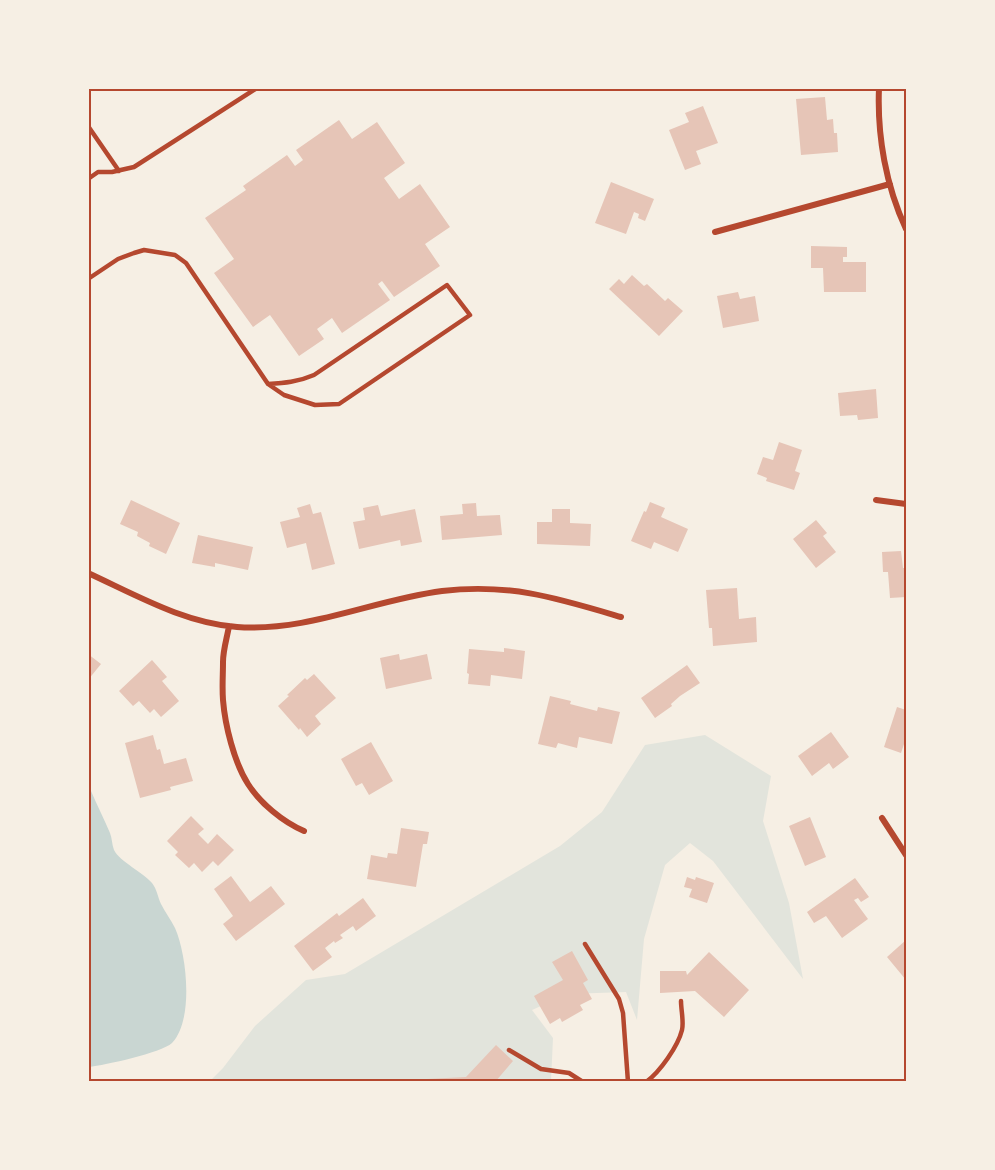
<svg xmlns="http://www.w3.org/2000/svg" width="995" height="1170" viewBox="0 0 995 1170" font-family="'PT Serif',serif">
	<rect width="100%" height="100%" fill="#f6efe4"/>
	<path fill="#e2e4dc" d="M705,735L771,776L763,821L789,903L803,979L713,861L690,843L665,865L644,939L637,1020L626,992L568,994L532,1010L553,1038L551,1081L209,1082L223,1068L255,1026L306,980L345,974L560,846L602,812L645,745Z"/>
	<path fill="#c9d6d2" d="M88,790L91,791C97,805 104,819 110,833C112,838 112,845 114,850C120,862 143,872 152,883C157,889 158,898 161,904C165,912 171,920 175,928C187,955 194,1020 172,1043C161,1053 105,1065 89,1067Z"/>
	<path fill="#e6c5b7" d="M825,97L827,120L833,119L834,133H837L838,152L801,155L796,99Z
		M703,106L718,143L696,151L701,164L685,170L669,130L689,122L685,113Z
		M339,120L352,139L377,122L405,163L384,178L399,199L420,184L450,227L425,244L440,266L394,297L382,281L378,284L390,300L342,333L332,318L317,329L324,339L299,356L270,315L253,327L214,273L234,259L205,218L246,190L243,186L287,155L295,166L303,160L296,150Z
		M611,182L654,199L645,221L638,218L639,214L634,212L626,234L595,223Z
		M811,246L847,247V257H843V262H866V292H824L823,268H811Z
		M632,275L644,286L647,284L665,301L668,298L683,311L659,336L609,289L619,279L624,284Z
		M738,292L740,299L755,296L759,321L723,328L717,296Z
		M876,389L878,418L858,420L857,415L840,416L838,393Z
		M779,442L802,450L795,471L800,473L794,490L766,481L767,478L757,474L763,457L773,460Z
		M131,500L180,523L166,554L149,546L150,543L137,536L138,532L120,524Z
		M650,502L665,508L661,517L688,529L678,552L654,542L651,549L631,541L644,511L646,512Z
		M476,503L477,516L500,515L502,535L442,540L440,516L463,514L462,504Z
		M310,504L313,514L321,512L335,564L312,570L306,543L287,548L280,522L300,517L297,508Z
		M378,505L381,516L415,509L422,542L401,546L400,540L359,549L353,522L365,520L363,508Z
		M552,509H570V523L591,524L590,546L537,544V522H552Z
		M816,520L827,533L823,536L836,552L816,568L793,539Z
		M198,535L253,547L248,570L215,563V567L192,563Z
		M901,551L903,568H906V597L890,598L888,572H883L882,552Z
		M737,588L739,619L756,617L757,642L713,646L712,628H709L706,590Z
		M504,648L525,651L522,679L491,675L490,686L468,684L469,674L467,673L469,649L504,652Z
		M88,654L101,664L88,680Z
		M399,654L400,660L427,654L432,679L386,689L380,658Z
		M152,660L167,677L162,681L179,701L161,717L154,709L150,713L139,701L133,706L119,691Z
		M687,665L700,683L680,696L671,704L672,706L655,718L641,698Z
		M314,674L336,698L315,716L321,724L307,737L300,728L299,730L278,706L289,696L287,695L305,678L307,680Z
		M550,696L571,701L570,704L597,711L598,707L620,712L612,744L579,737L577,748L558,743L556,748L538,744Z
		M897,707L906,710V741H905L901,753L884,747Z
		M831,732L849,757L833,769L829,763L812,776L798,756Z
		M153,735L157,750L160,749L164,764L186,758L193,781L170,787L171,790L140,798L125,743Z
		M371,742L393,781L369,795L362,783L356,786L341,759Z
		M191,816L204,829L198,834L208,844L217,834L234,850L218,866L213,861L202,872L194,863L189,868L175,855L178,852L167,841Z
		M810,817L826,857L805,866L789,826Z
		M401,828L429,832L427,844H423L416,887L367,879L371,855L387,858L388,853L397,854Z
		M231,876L250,902L271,886L285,904L236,941L223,924L233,916L214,889Z
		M687,877L695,880L696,877L714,883L707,903L689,897L692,889L684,887Z
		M855,878L869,897L861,902L858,898L854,900L868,919L842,938L826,916L814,923L807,912Z
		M363,898L376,916L356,931L353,926L340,935L343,938L335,943L334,941L325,948L332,957L313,971L294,946L337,913L339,916Z
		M906,940V980L887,957Z
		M572,951L588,980L583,983L592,999L580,1005L583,1010L562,1022L560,1018L550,1024L534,996L563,980L552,962Z
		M709,952L749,990L724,1017L695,991L660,993V971H686L687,975Z
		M496,1045L513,1061L495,1082H427V1079L466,1077Z"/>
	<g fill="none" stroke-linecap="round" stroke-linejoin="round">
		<path stroke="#b5482f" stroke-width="4.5" d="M88,126L119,171
			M88,179L98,172H112L134,167L257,88
			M88,279L118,259L134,253L144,250L175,255L186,263L268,384L284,395L315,405L339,404L470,315L447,285L314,375C298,382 284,383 268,384
			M585,944L619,999L623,1013L628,1082
			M509,1050L541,1069L569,1073L583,1082
			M646,1082C660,1072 678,1046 682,1030C684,1022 681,1010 681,1001"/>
		<path stroke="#b5482f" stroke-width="6" d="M879,88C877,136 886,186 906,229
			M715,232L890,184
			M876,500L906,504
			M88,573C136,595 184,623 237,627C308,632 373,600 442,591C510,583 557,598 621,617
			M229,626C227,638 223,650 223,662C223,675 222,687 223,700C225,725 234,762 248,784C260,803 283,822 304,831
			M882,818L906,855"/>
	</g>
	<rect width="995" height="1170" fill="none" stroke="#f6efe4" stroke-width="180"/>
	<rect x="90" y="90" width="815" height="990" fill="none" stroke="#b5482f" stroke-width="2"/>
</svg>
